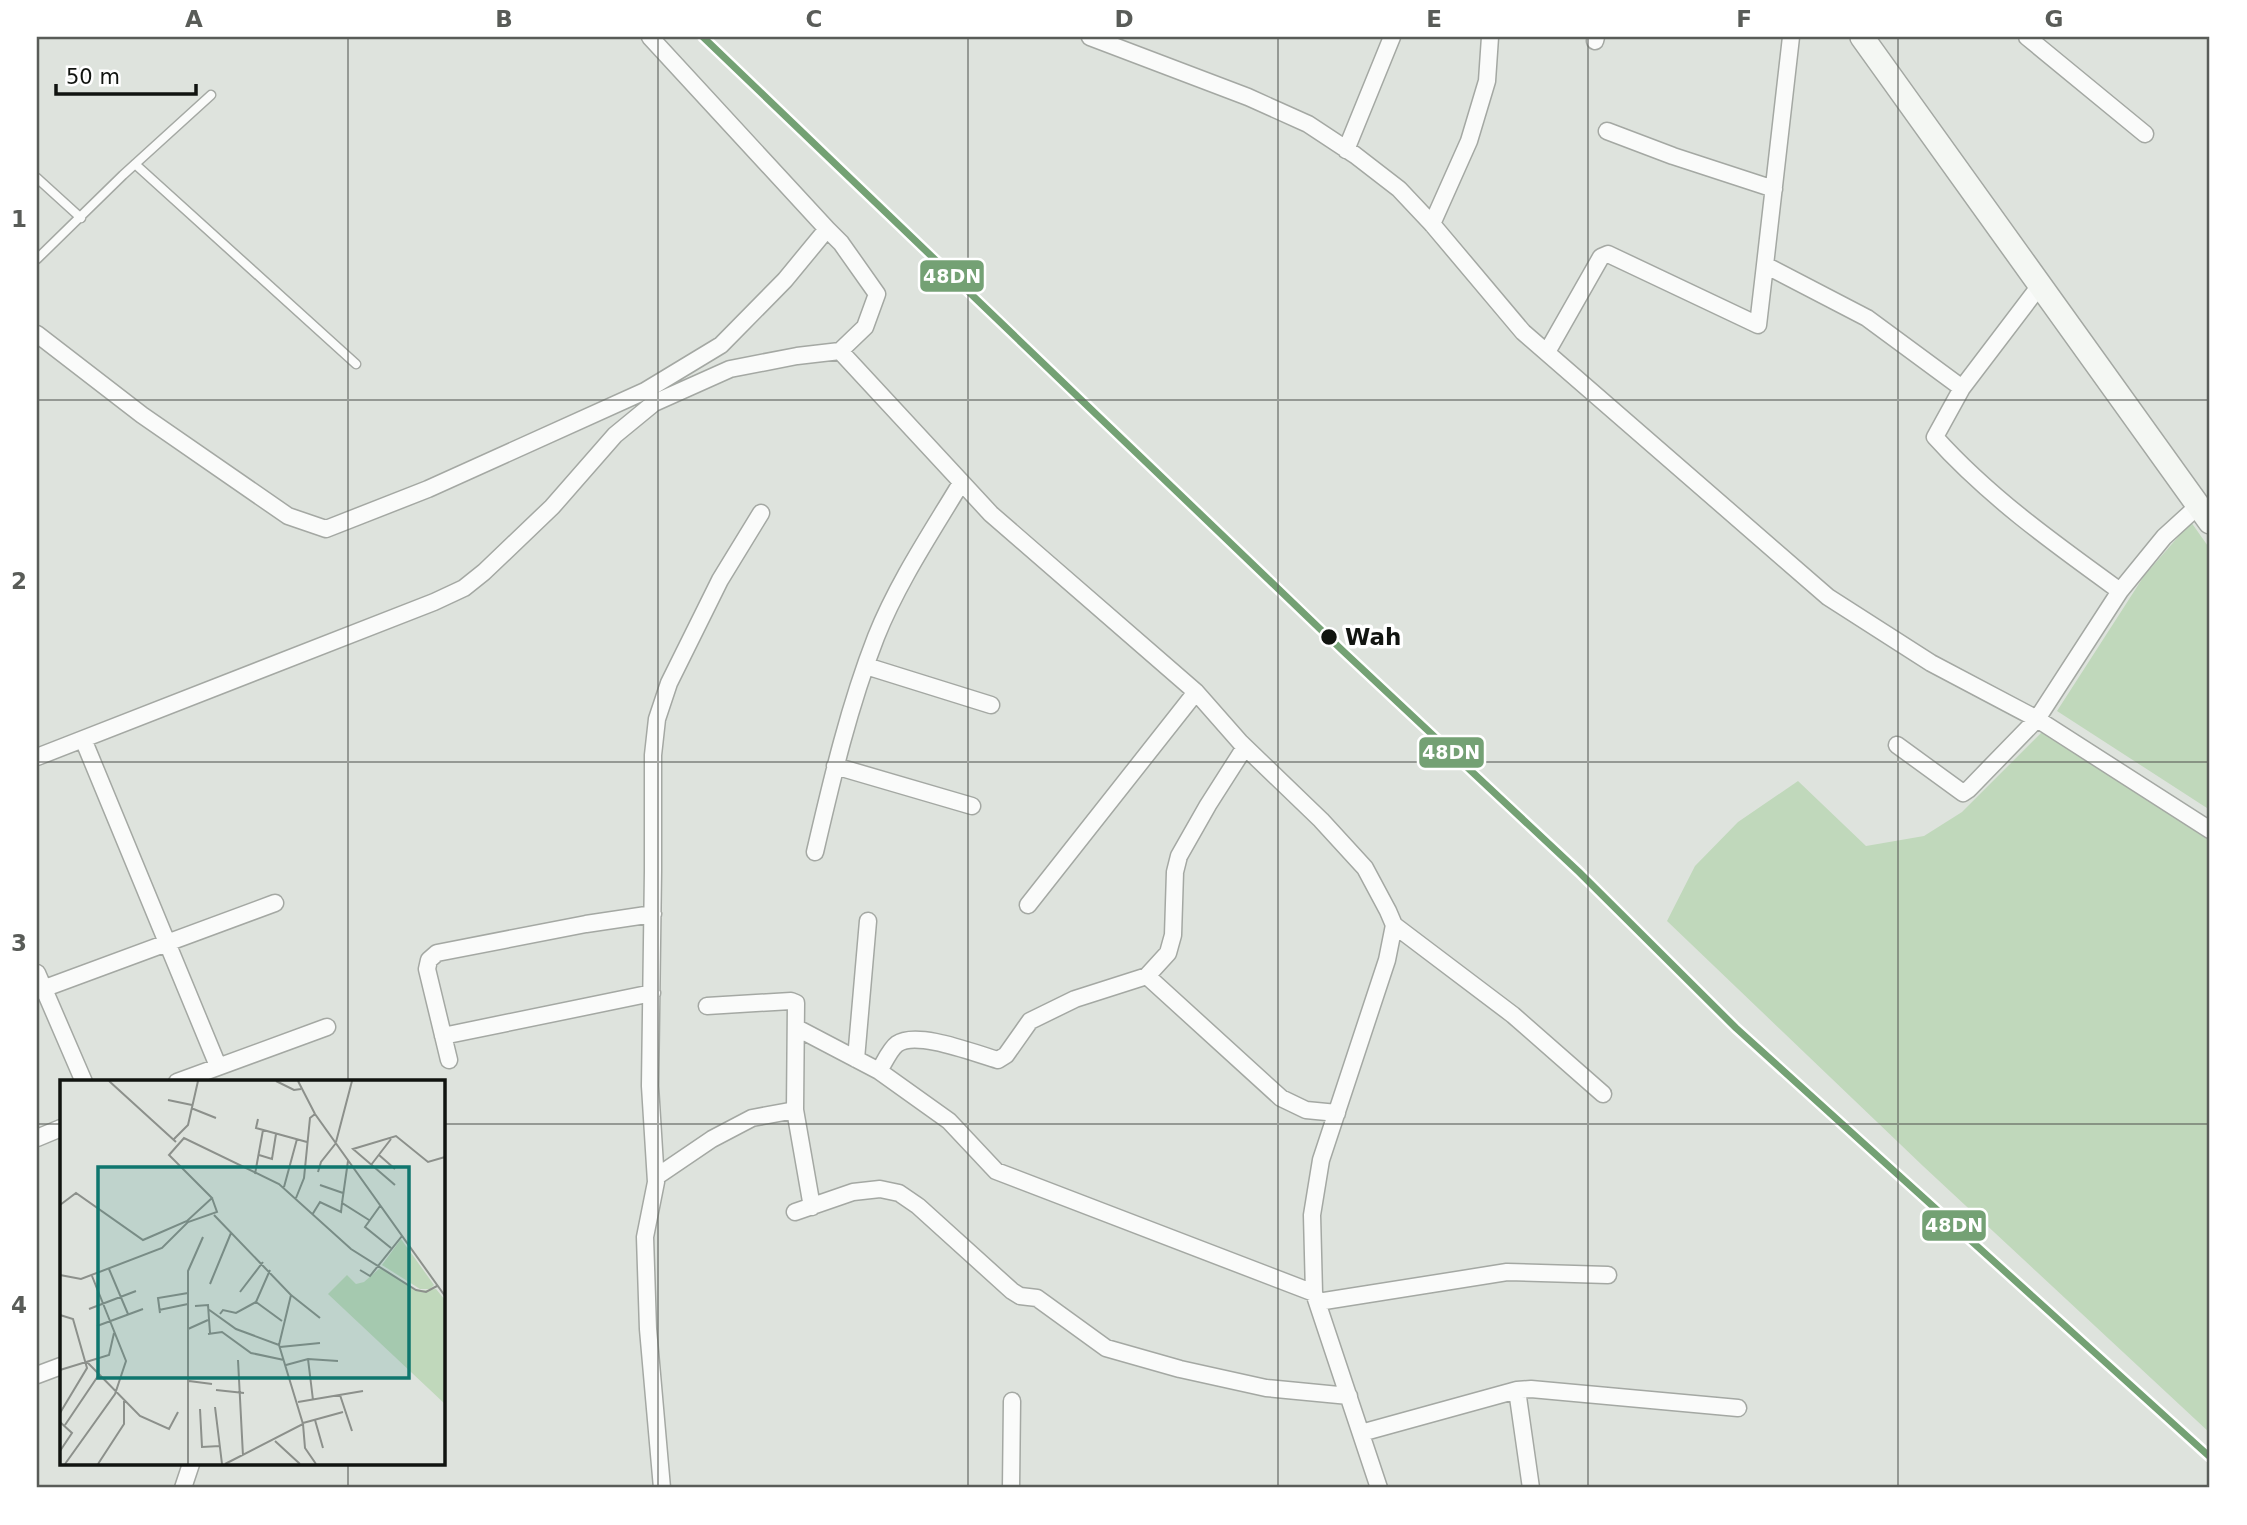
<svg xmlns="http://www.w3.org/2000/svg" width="2247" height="1525" viewBox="0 0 2247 1525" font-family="'DejaVu Sans',sans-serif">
	<rect width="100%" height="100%" fill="#dee3dd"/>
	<path fill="#c0d8bb" d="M2191,522L2210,549V810L2057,711L2144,576Z
		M2044,730L2210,841V1433L1923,1166L1667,921L1695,866L1738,822L1798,781L1866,846L1924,836L1962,812Z"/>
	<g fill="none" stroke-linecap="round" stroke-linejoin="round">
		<g stroke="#a4a8a3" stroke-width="11">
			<path id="service" d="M135,164L356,364
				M37,178L81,218
				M37,259L123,175L211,95"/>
		</g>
		<g stroke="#a4a8a3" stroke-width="19">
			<path id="minor" d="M1090,37L1248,97L1308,124L1355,155L1399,189L1432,224L1523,332L1828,597L1931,663L2037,719L2210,830
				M2027,37L2145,134
				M1595,41L1596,37
				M1607,131L1673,156L1774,189
				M1346,150L1392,37
				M1432,224L1469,141L1487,81L1490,37
				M1765,265L1791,37
				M2041,284L1962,388L1935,437C1989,497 2055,544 2120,591
				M37,334L142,415L288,516L326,529L428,489L645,391L721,345L785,280L827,229L650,37
				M840,351L991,514L1196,692L1240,742L1321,820L1365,868L1388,911L1394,925L1387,960L1321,1160L1312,1215L1314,1293L1379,1488
				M1547,352L1601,257L1608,254L1758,325L1765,265L1867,318L1962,388
				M866,666L991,705
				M83,739L218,1066
				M1897,745L1963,793L1969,789L2037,719L2120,591L2164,537L2199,505
				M37,757L434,602L464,588L484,572L552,507L615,435L654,403L730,369L797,356L840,351L865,327L877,294L841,243L827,229
				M835,766L972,806
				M815,852C832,779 849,706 876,637C898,582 931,533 961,483
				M1028,905L1196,692
				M1394,925L1513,1015L1603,1094
				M37,973L84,1082
				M1147,976L1281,1098L1306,1110L1337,1113
				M37,991L275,903
				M707,1006L791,1001L796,1003L795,1110L812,1207
				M797,1028L879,1071L949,1121L996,1171L1314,1293
				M443,1036L652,993
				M856,1059L868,921
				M449,1060L427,969L429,960L437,953L586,924L653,914
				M879,1071C884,1063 890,1049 897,1044C917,1030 976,1054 998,1060L1006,1055L1030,1021L1075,999L1147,976L1168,953L1173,935L1175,872L1179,856L1208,805L1245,747
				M177,1082L327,1027
				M37,1138L61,1128
				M656,1177L712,1139L752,1118L795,1110
				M795,1212L853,1192L880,1189L899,1193L918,1206L1012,1291L1020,1296L1037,1298L1106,1348L1180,1369L1266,1388L1349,1396
				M1318,1302L1507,1272L1608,1275
				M37,1375L61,1366
				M1517,1390L1531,1488
				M1361,1433L1517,1390L1531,1389L1738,1408
				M183,1488L191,1464
				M662,1488L648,1329L645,1237L656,1182L650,1086L653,871V755L657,719L669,683L720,580L761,513
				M1011,1488L1012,1401"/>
		</g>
		<g stroke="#a4a8a3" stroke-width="26">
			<path id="secondary" d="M1862,37L2210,522"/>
		</g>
		<use href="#service" stroke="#fafbfa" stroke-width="8"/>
		<use href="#minor" stroke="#fafbfa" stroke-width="16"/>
		<use href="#secondary" stroke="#f4f7f3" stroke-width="23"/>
		<g stroke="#fff" stroke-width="12">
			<path id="rail-1" d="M703,37L1343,651L1579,872L1736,1028L2210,1457"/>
		</g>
		<use href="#rail-1" stroke="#74a174" stroke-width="7"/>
	</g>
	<path fill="none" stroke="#595c58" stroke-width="2" stroke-opacity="0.55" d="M348,37V1082M658,37V1488M968,37V1488M1278,37V1488M1588,37V1488M1898,37V1488M37,400H2210M37,762H2210M37,1124H61M443,1124H2210M348,1464V1488"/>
	<circle fill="#111410" stroke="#fff" stroke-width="2.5" cx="1329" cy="637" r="9"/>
	<g text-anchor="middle" stroke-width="7" stroke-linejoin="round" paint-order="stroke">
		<g font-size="23" font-weight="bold" fill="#111410" stroke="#fff" text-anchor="start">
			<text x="1345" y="645">Wah</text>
		</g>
	</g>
	<g transform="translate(60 1080)">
		<rect width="385" height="385" fill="#dee3dd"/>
		<path d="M341,159L374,205L370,209H360L322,185ZM320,188L357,211L376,209L385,220V324L268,214L287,195L296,204L304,202Z" fill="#c0d8bb"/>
		<path fill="none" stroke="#8c908b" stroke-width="2" d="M49,1L116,62M216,1L234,10L241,9M238,1L255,34L385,216M108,20L132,25M131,28L156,38M198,39L196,48L247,62M114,59L128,45L138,1M276,62L292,1M199,75L212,79L216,54M319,75L335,89M311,85L331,59M258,92L261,82L276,63M195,94L203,50M260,105L283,113M335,105L293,69L336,56L368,82L385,77M224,107L237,59M236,118L244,98L250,38L255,34M282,123L288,81M0,125L16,113L83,160L127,141L152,118L109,75L124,58L219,104L291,169L356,210L366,212L377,206M320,126L305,147L331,168M154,135L231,215L219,265L243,344L165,384M252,135L260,122L281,132L282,123L309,140M49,189L68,234M300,190L310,196L342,156M0,195L21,199L102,168L128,142L157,132L152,118M150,204L171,153M180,212L203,182M231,215L260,238M196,222L222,241M135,226L148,225L150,253M29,229L76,211M148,229L176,249L219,265M99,230L128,224M100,233L98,218L128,213M160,234L163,230L176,233L196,222L210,190M0,235L13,239L27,288L0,333M37,246L83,229M128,249L148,240M148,254L162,252L191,273L224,280M220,267L260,263M248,279L253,320M178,280L183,376M27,282L80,336L109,349L118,332M226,285L248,279L278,281M0,290L49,275L54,253M129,301L152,304M156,310L184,313M280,315L292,351M238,322L303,311M155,327L162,384M140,329L142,367L160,366M255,340L263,368M0,342L12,353L0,371M243,343L283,332M243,344L245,368L256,384M5,345L38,296M215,361L240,384M5,384L55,314L66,281L32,196M38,384L64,344V321M128,384V191L143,157"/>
		<path fill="#0f766e" fill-opacity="0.15" stroke="#0f766e" stroke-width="3.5" d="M38,87H349V298H38Z"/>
		<rect width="385" height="385" fill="none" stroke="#111410" stroke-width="3.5"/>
	</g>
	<g stroke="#fff" stroke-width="2.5">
		<rect x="919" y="259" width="66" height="34" rx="7" fill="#74a174"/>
		<rect x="1418" y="736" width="67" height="33" rx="7" fill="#74a174"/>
		<rect x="1921" y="1209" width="66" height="33" rx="7" fill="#74a174"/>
	</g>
	<g font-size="19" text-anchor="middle" font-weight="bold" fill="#fff">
		<text x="952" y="283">48DN</text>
		<text x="1451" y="759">48DN</text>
		<text x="1954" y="1232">48DN</text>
	</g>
	<rect width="2247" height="1525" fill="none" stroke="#ffffff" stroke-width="77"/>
	<path d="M56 84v10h140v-10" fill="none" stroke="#111410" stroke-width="3.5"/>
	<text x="66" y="84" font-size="21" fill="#111410" stroke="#ffffff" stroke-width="5" paint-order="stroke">50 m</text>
	<rect x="38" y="38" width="2170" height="1448" fill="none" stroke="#595c58" stroke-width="2.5"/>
	<g font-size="23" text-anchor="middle" font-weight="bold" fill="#595c58">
		<text x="194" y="27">A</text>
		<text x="504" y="27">B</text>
		<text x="814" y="27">C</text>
		<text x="1124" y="27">D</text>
		<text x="1434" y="27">E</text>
		<text x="1744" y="27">F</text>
		<text x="2054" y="27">G</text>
		<text x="19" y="227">1</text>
		<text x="19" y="589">2</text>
		<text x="19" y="951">3</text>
		<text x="19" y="1313">4</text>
	</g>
</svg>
